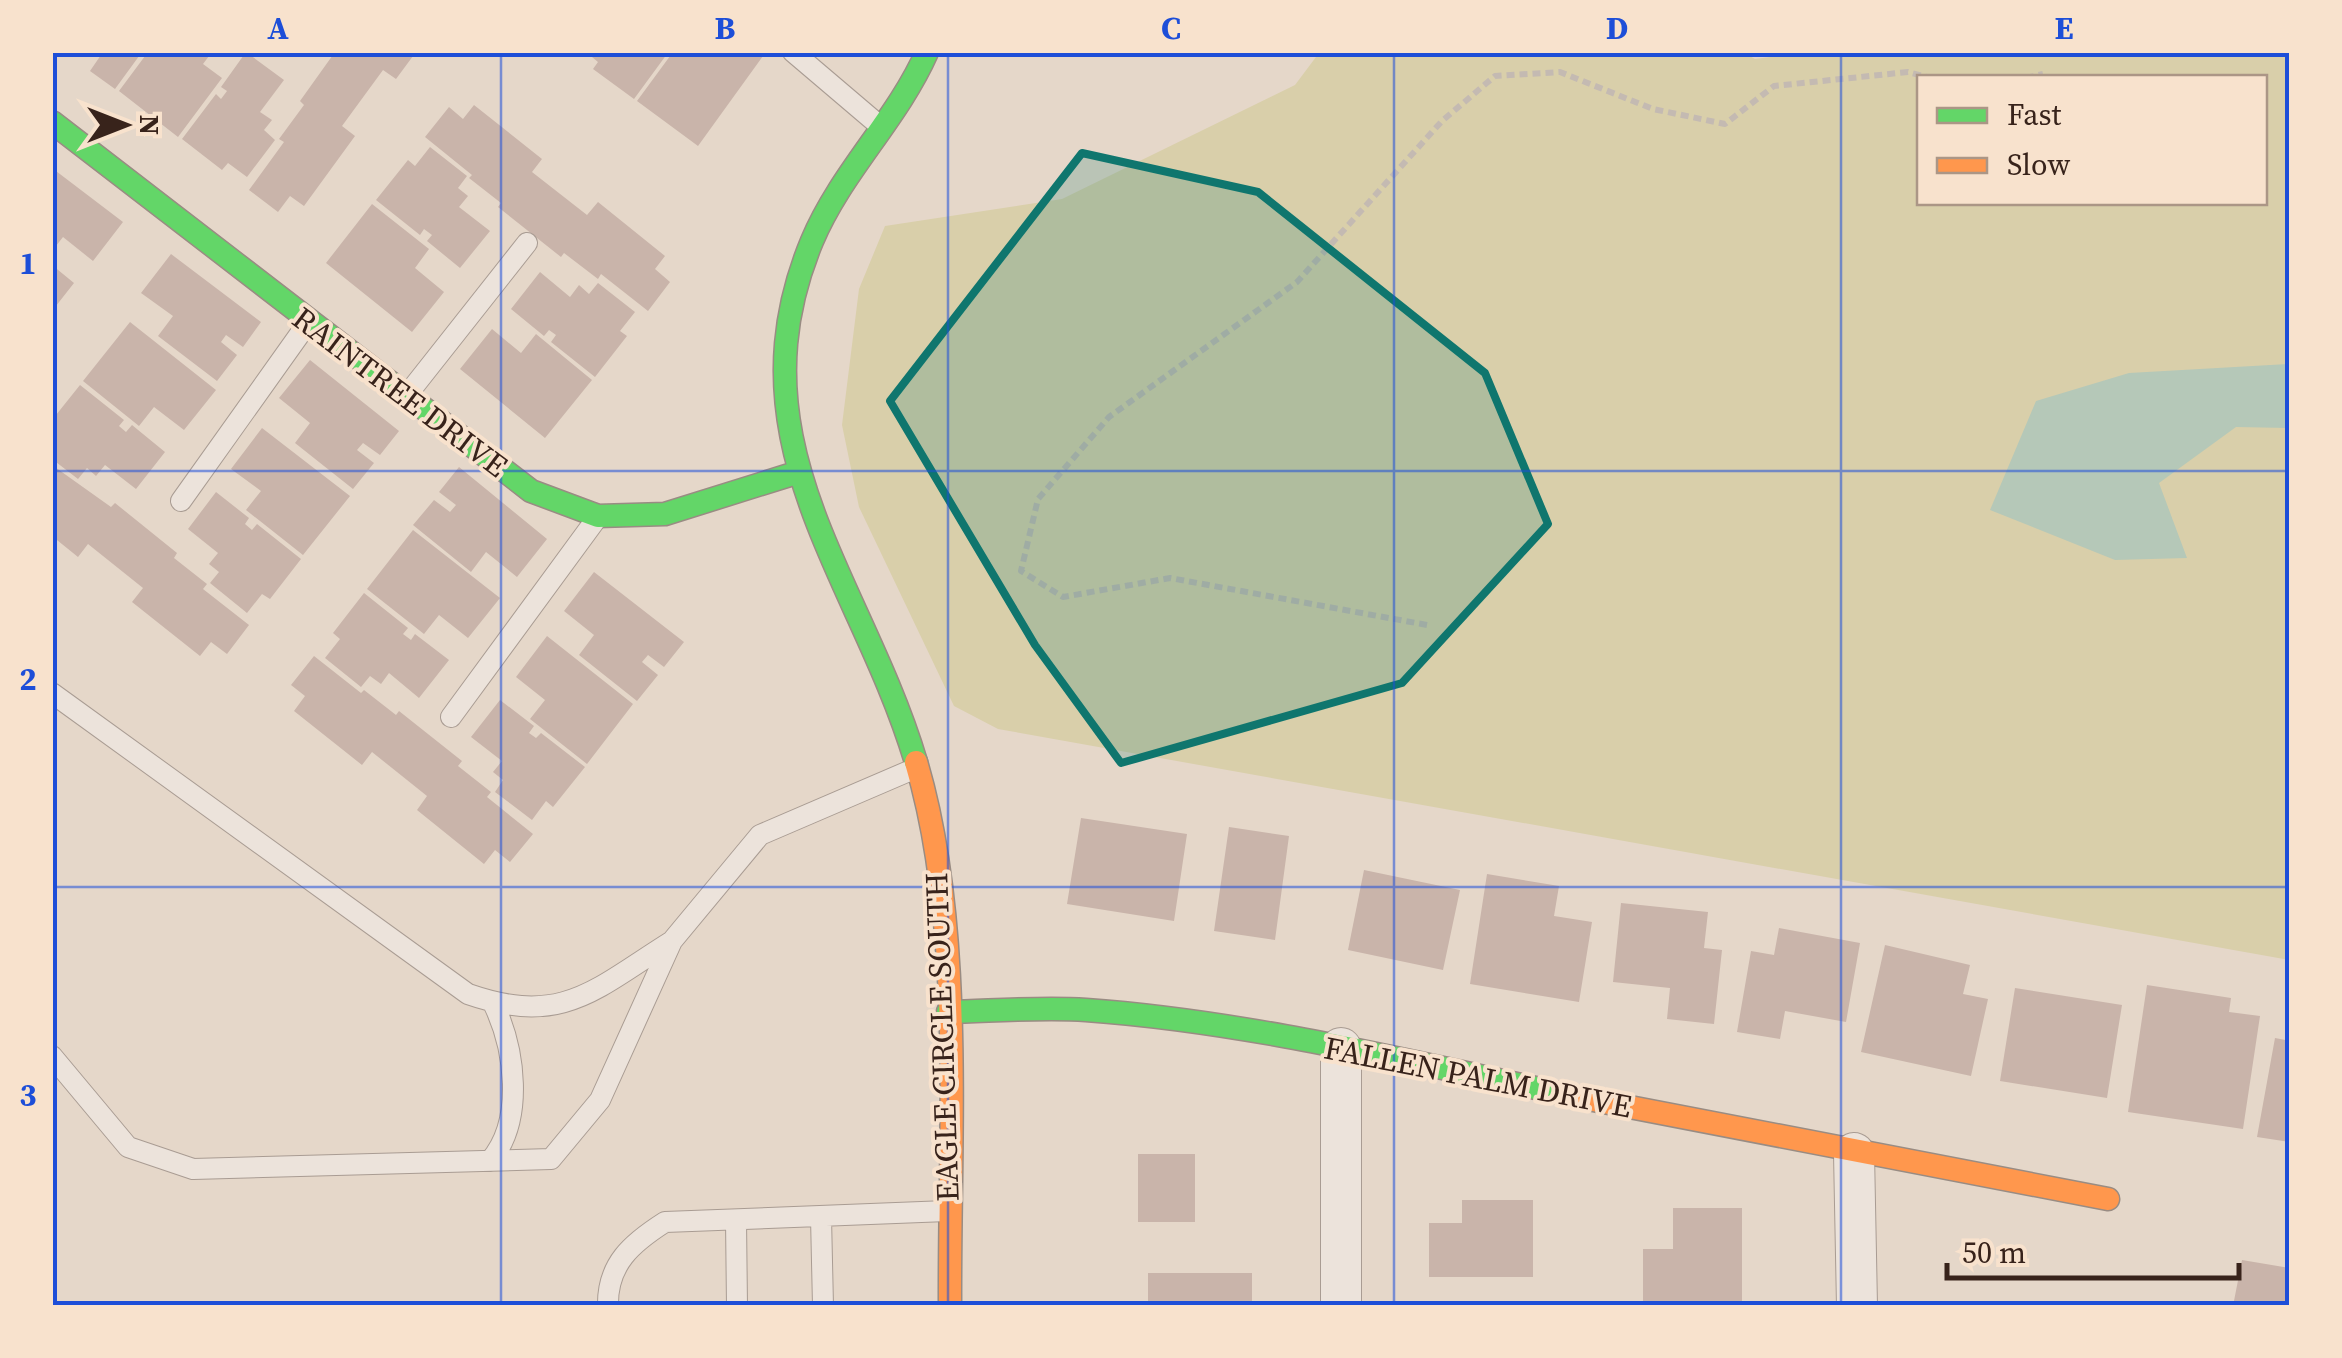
<svg xmlns="http://www.w3.org/2000/svg" width="2342" height="1358" viewBox="0 0 2342 1358" font-family="'Source Serif 4',serif">
	<rect width="100%" height="100%" fill="#e5d7c9"/>
	<path fill="#d9cfaa" fill-rule="evenodd" d="M1743,52L1755,59L1807,52L2289,53V960L998,729L954,706L859,507L842,425L859,289L885,226L1062,199L1295,85L1319,53ZM1920,78H2264V202H1920Z"/>
	<path fill="#b5c8b8" d="M2289,364V428L2236,427L2159,483L2187,558L2115,560L1990,510L2036,401L2129,373Z"/>
	<path fill="#c9b4aa" d="M103,52H142L115,89L90,71Z
		M148,52H212L203,64L222,78L178,137L119,91Z
		M246,52L284,80L260,112L272,120L264,130L275,140L247,177L228,163L222,170L182,139L216,94L221,99L227,91L221,87Z
		M335,52H416L396,79L383,70L342,126L355,136L304,206L290,196L278,212L249,190L284,142L279,139L304,105L300,101Z
		M586,52H665L667,54L634,99L593,69L598,62Z
		M673,52L700,57L703,52H758L763,56L698,146L637,101Z
		M474,105L542,159L532,172L587,215L598,202L665,256L655,269L670,282L648,311L601,274L598,279L564,253L561,257L498,207L501,203L469,178L472,175L425,137L449,107L463,119Z
		M430,147L467,176L458,188L468,196L459,207L490,231L460,268L427,241L432,235L424,229L420,235L376,200L408,160L415,166Z
		M52,168L123,222L93,261L63,237L52,251Z
		M372,204L429,249L415,268L444,292L412,332L326,263Z
		M171,254L261,322L243,347L226,335L221,342L237,355L217,381L158,336L173,316L141,293Z
		M52,265L74,283L52,311Z
		M540,272L570,297L579,285L589,294L598,283L635,312L620,331L627,336L595,377L551,342L556,335L549,330L544,336L511,309Z
		M130,322L216,390L184,430L154,407L139,426L83,381Z
		M492,329L521,353L536,334L592,380L545,438L460,369Z
		M310,360L399,431L380,455L363,443L357,450L374,463L353,489L295,443L310,423L279,398Z
		M80,385L124,420L119,426L126,432L132,425L165,452L136,489L105,465L96,476L87,468L78,479L52,459V420Z
		M262,428L350,496L303,555L246,510L261,491L231,469Z
		M52,465L111,507L115,503L177,553L174,558L207,584L203,589L249,625L227,654L211,642L200,656L132,602L143,588L88,544L78,557L52,536Z
		M459,467L547,539L517,577L486,552L471,572L413,525L434,500L450,512L456,505L439,492Z
		M216,492L249,518L245,524L252,530L257,524L301,559L270,599L262,594L247,613L210,583L219,572L209,564L218,553L188,529Z
		M413,530L500,598L468,638L439,615L424,634L367,589Z
		M594,572L684,642L664,667L648,655L642,662L658,675L637,701L579,655L594,635L564,611Z
		M364,593L408,628L403,634L411,640L415,634L449,660L419,698L389,673L381,684L370,676L361,687L325,658L340,639L333,633Z
		M547,636L633,704L587,764L530,719L545,700L516,677Z
		M314,656L361,693L364,690L396,715L399,711L462,761L458,766L491,792L487,797L533,834L510,862L495,850L484,864L417,810L427,796L372,752L362,765L294,711L305,696L291,685Z
		M500,700L534,726L529,733L536,738L541,733L585,767L553,807L546,801L532,820L495,792L503,780L493,772L502,761L471,737Z
		M1081,818L1187,834L1174,921L1067,904Z
		M1229,827L1289,836L1275,940L1214,931Z
		M1364,870L1460,890L1443,970L1348,950Z
		M1487,874L1559,886L1554,916L1592,922L1579,1002L1470,984Z
		M1621,903L1708,912L1704,948L1722,950L1714,1024L1667,1019L1670,988L1613,982Z
		M1779,928L1860,943L1846,1022L1785,1011L1780,1039L1737,1032L1751,951L1774,955Z
		M1885,945L1970,965L1963,994L1988,999L1971,1076L1861,1052Z
		M2147,985L2231,998L2229,1012L2260,1016L2243,1129L2128,1112Z
		M2015,988L2122,1005L2107,1098L2000,1081Z
		M2275,1038L2290,1041V1142L2257,1137Z
		M1138,1154H1195V1222H1138Z
		M1462,1200H1533V1277H1429V1223H1462Z
		M1673,1208H1742V1306H1643V1249H1673Z
		M2242,1260L2290,1268V1306H2233Z
		M1148,1273H1252V1306H1148Z"/>
	<g fill="none" stroke-linecap="round" stroke-linejoin="round">
		<g stroke="#a99c93" stroke-width="22">
			<path id="lane" d="M793,52L880,126
				M407,395L527,243
				M181,501L307,324
				M52,693L468,994C563,1027 595,989 672,941
				M451,717L597,518
				M52,1056L128,1147L193,1169L551,1159L600,1100L672,941L760,835L916,768
				M490,1161C525,1120 515,1048 493,1003
				M821,1217L823,1306
				M736,1220L737,1306
				M608,1306C607,1264 632,1243 665,1222L947,1211"/>
		</g>
		<g stroke="#a99c93" stroke-width="42">
			<path id="street" d="M1341,1048V1306
				M1854,1153L1857,1306"/>
		</g>
		<g stroke="#998c83" stroke-width="25">
			<path id="fast" d="M52,122L531,491L598,516L665,514L796,473
				M916,762C861,578 728,443 812,241C841,172 897,120 927,52
				M948,1012C993,1011 1040,1007 1086,1010C1253,1022 1419,1064 1583,1098"/>
		</g>
		<g stroke="#998c83" stroke-width="25">
			<path id="slow" d="M916,762C965,926 949,1135 950,1306
				M1583,1098L2108,1199"/>
		</g>
		<path stroke="#c4bab2" stroke-width="6" stroke-dasharray="8 5" stroke-linecap="butt" d="M2026,78L2043,74
			M1427,625L1170,578L1063,597L1021,571L1038,499L1109,417L1297,282L1442,121L1495,76L1560,72L1653,109L1725,124L1774,86L1908,72L1931,78"/>
		<use href="#lane" stroke="#ece3db" stroke-width="20"/>
		<use href="#street" stroke="#ece3db" stroke-width="40"/>
		<use href="#fast" stroke="#63d668" stroke-width="22"/>
		<use href="#slow" stroke="#ff974d" stroke-width="22"/>
	</g>
	<path fill="#0f766e" fill-opacity="0.2" stroke="#0f766e" stroke-width="8" stroke-linejoin="round" d="M1082,153L1258,192L1485,373L1548,524L1402,683L1121,763L1035,645L890,401Z"/>
	<path fill="none" stroke="#1d4ed8" stroke-width="2.5" stroke-opacity="0.55" d="M501,52V1306M948,52V1306M1394,52V1306M1841,52V1306M52,471H2290M52,887H2290"/>
	<g text-anchor="middle" stroke-width="8" stroke-linejoin="round" paint-order="stroke">
		<g font-size="32" fill="#38231b" stroke="#f8e2cd">
			<text transform="translate(400 392) rotate(37)" y="11">RAINTREE DRIVE</text>
			<text transform="translate(942 1037) rotate(-92)" y="11">EAGLE CIRCLE SOUTH</text>
			<text transform="translate(1478 1077) rotate(11)" y="11">FALLEN PALM DRIVE</text>
		</g>
	</g>
	<rect width="2342" height="1358" fill="none" stroke="#f8e2cd" stroke-width="110"/>
	<rect x="1917" y="75" width="350" height="130" fill="#f8e2cd" stroke="#ab9686" stroke-width="2.5"/>
	<rect x="1937" y="108" width="50" height="15" fill="#63d668" stroke="#ab9686" stroke-width="2.5"/>
	<text x="2007" y="125" font-size="30" fill="#38231b">Fast</text>
	<rect x="1937" y="158" width="50" height="15" fill="#ff974d" stroke="#ab9686" stroke-width="2.5"/>
	<text x="2007" y="175" font-size="30" fill="#38231b">Slow</text>
	<g transform="translate(125 125) rotate(90)" stroke="#f8e2cd" stroke-width="8" paint-order="stroke">
	<path d="M0-8L18 38L0 25L-18 38Z" fill="#38231b"/>
	<text y="-15" font-size="28" font-weight="bold" text-anchor="middle" fill="#38231b">N</text>
	</g>
	<path d="M1947 1263v15h292v-15" fill="none" stroke="#38231b" stroke-width="5"/>
	<text x="1962" y="1263" font-size="30" fill="#38231b" stroke="#f8e2cd" stroke-width="8" paint-order="stroke">50 m</text>
	<rect x="55" y="55" width="2232" height="1248" fill="none" stroke="#1d4ed8" stroke-width="4"/>
	<g font-size="32" text-anchor="middle" font-weight="bold" fill="#1d4ed8">
		<text x="278" y="39">A</text>
		<text x="725" y="39">B</text>
		<text x="1171" y="39">C</text>
		<text x="1617" y="39">D</text>
		<text x="2064" y="39">E</text>
		<text x="28" y="274">1</text>
		<text x="28" y="690">2</text>
		<text x="28" y="1106">3</text>
	</g>
</svg>
